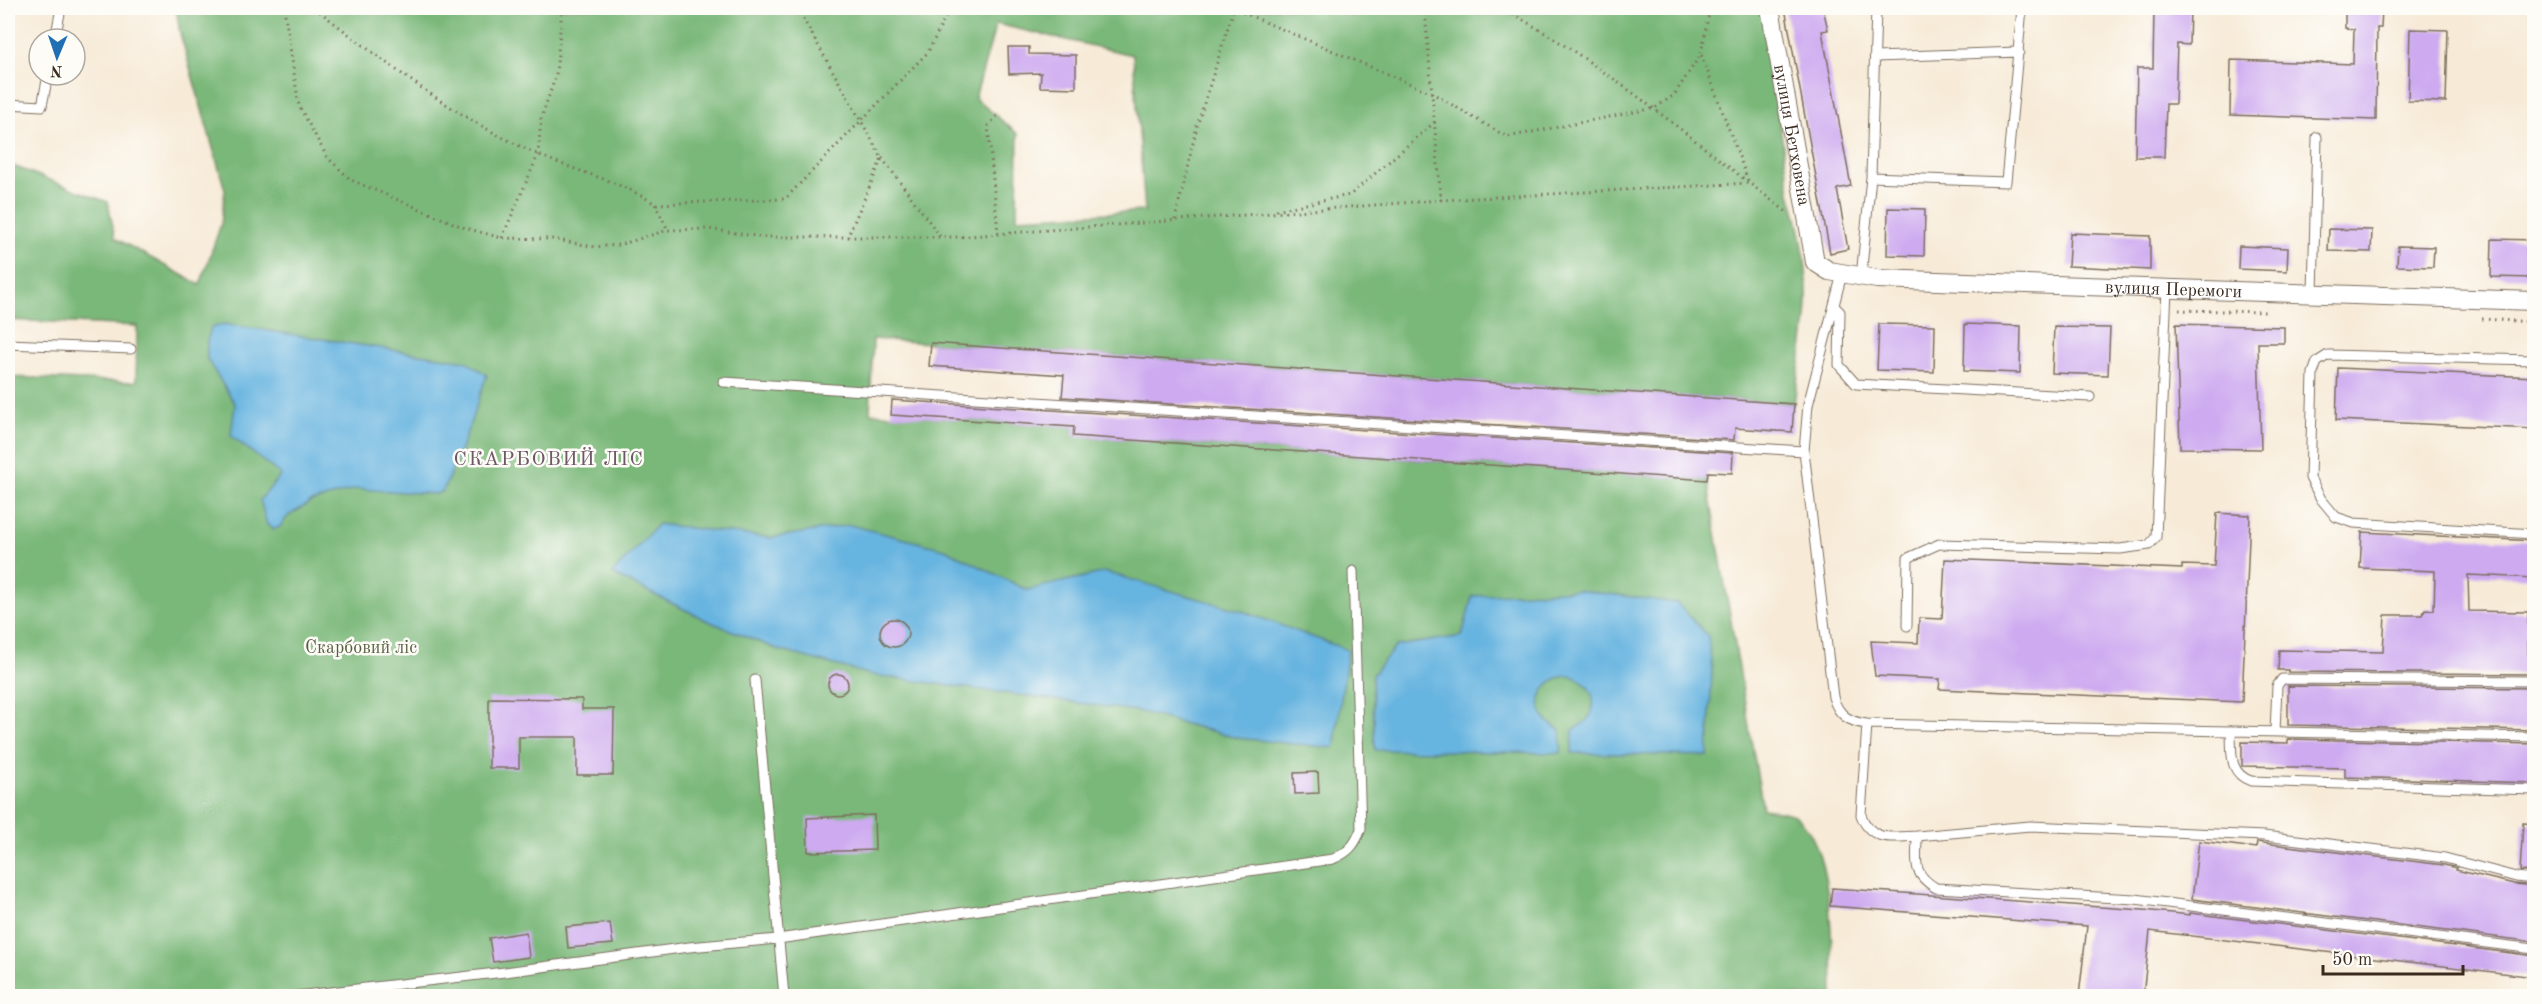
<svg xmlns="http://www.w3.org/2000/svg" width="2542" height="1004" viewBox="0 0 2542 1004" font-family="'Old Standard TT',serif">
	<rect width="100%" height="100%" fill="#fdfcf7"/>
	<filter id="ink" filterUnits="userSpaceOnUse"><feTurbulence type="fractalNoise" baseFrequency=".0167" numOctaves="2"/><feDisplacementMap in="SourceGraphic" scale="12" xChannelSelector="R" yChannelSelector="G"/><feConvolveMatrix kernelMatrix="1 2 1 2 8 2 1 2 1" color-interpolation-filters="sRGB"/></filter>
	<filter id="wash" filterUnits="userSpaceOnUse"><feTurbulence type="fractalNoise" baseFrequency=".008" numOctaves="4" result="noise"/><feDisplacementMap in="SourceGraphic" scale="24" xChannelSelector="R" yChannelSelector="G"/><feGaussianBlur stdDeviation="1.35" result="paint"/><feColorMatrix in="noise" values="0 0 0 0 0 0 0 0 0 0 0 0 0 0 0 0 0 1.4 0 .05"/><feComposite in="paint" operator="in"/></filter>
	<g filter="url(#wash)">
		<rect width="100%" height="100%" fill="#f7ebd8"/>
		<path fill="#7ab879" stroke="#5a714c" stroke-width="1.5" fill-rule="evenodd" d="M176,8H1763L1790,193C1801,228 1808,265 1807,302C1806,336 1798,370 1794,404L873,339L870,413L1074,427V436L1707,480L1763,809C1773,811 1791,811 1798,818C1834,849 1832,951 1833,996H8V377L136,382L137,326L8,320V166H13L108,202L115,238L200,285L221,224L225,190L180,33ZM996,24L1133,55L1145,211L1017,218L1018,134L975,98Z"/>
		<path fill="#66b4e0" stroke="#506f7f" stroke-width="1.5" fill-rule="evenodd" d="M224,324L466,361L487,375L461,450L443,491L436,494L356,489L311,502L288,516L280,527L274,529L267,525L260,500L281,475L231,436L235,404L207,359V341L211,328Z
			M658,524L771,538L850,525L945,549L1027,590L1105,572L1242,611L1348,650L1334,748L1237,738L1137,711L872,675L779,650L708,621L612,574ZM894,619L905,623L908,633L904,643L893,646L885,642L881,633L884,624Z
			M1578,590L1677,603L1708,636L1712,670L1708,756L1572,753L1573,730C1583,725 1592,718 1593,706C1594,698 1591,690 1585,684C1557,656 1513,709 1561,730V753L1375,750L1372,675L1396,646L1462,636L1472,596Z"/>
		<g id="blocks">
			<path fill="#ceaaf0" d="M1785,8H1823L1828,30L1822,31L1851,186L1837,189L1848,249L1830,253Z
				M2154,8H2190L2189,45L2177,44L2175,104H2166L2164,157H2135L2137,68H2153Z
				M2345,8H2382L2381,28H2377L2376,120L2230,115L2231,60L2353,64L2354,29L2345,28Z
				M2410,29L2448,30L2446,102L2408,101Z
				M1008,47H1029V54L1076,55V88L1040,87L1041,73L1009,74Z
				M1888,208L1925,209L1924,256L1887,255Z
				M2329,229L2372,230L2371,252L2328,251Z
				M2070,233L2150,236V270L2068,266Z
				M2492,239L2535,240V278L2491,277Z
				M2239,246L2288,248L2287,271L2238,269Z
				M2398,246L2434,247L2433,267L2397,266Z
				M1879,324L1935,325L1934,372L1877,370Z
				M1965,324L2021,326L2020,373L1964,371Z
				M2176,324L2284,327V343H2258L2261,449L2180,448Z
				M2054,327L2110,328L2108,375L2052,373Z
				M931,343L1794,404L1792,432L1735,428L1734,440L1062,397L1064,375L929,366Z
				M2338,368L2535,377V429L2336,420Z
				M892,400L1733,453L1732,473L1708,472L1707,480L1073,436L1074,427L891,415Z
				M2217,513L2250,515L2242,702L1939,689L1940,679L1875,676L1871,641L1918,643L1919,618L1942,619L1945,559L2182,569V565L2214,566Z
				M2362,532L2535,541V578L2468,575L2469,611L2528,612V654H2535V674L2288,672V670H2278L2279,650L2383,652L2385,615H2422L2426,609L2434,610L2435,571L2360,568Z
				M880 633a14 14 0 1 1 28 0a14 14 0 1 1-28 0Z
				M828 684a10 10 0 1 1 20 0a10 10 0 1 1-20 0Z
				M2288,686L2535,688V730L2288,725Z
				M489,698L582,699V709H614L613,775H577V737H519V768H489Z
				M2288,739L2535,744V783L2345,777V768L2242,766V742L2288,743Z
				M1318,772L1319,793L1295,794L1294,773Z
				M874,815L875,850L808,852L807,818Z
				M2523,823L2535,824V872L2520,871Z
				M2199,841L2256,848L2257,842L2263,843L2444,865L2457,868L2456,870L2514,884L2535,886V942L2192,899Z
				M1832,888L2143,910L2190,915V913L2535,956V977L2150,931L2143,996H2079L2087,926L1830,906Z
				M610,923L613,944L568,948L566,927Z
				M526,932L529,957L493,962L489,938Z"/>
		</g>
	</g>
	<g filter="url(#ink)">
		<use href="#blocks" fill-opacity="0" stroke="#7d6e5f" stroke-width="1.5"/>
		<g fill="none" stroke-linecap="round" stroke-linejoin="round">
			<g stroke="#7d6e5f" stroke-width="11">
				<path id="lane" d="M55,39L61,8
					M1875,57L2019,52
					M8,104L42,106L48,75
					M1871,177L2006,182L2022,8
					M1842,274L1808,405L1804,451L1833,697C1838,715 1849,722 1867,724L1861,815C1871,843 1894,837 1917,836C1917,862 1911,873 1936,888L2135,899L2534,949
					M1861,277L1871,177L1876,8
					M2313,293L2317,137
					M1834,306L1840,312L1839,365L1856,384L2090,397
					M8,344L131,349
					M2534,360L2328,355L2317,362L2313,373L2310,478L2321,499L2336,517L2354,523L2534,534
					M723,382L1804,451
					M1907,626L1908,558L1939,544L2120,549L2149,545L2156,537L2167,289
					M755,680L784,996
					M1867,724L2534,737
					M2231,731C2232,752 2228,773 2251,781L2534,790
					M2275,732L2277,686L2282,679L2534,681
					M1917,836L2030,826L2264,836L2445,858L2516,877L2534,879
					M296,996L505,972L689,947L778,939L1333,859C1349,852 1355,845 1361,829L1353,571"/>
			</g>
			<g stroke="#7d6e5f" stroke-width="20">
				<g id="street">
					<path id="s1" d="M1770,8L1815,262L1829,271L1877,279L2534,301"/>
				</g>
			</g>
			<path stroke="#7d6e5f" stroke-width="3" stroke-dasharray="1.5 4.5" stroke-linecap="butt" d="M284,8L299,106L327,157L351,180L465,228L502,238L553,239L595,247L619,245L668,230L709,229L761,237H957L1441,200L1749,183L1701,54
				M315,8C383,61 457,119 537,154C576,172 619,180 655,204L785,199L928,52L950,8
				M797,8L882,158L848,236
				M1232,8L1432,93L1507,137L1655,108L1674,95L1701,54L1710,8
				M1426,8L1425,12L1441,200
				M1502,8C1605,64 1695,142 1788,213
				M997,116L988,126L998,233
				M882,158L940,236
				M655,204L668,230
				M1276,210L1350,195L1435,122
				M1175,220L1197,126L1234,8
				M502,238L538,155L541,119L556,75L562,8
				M2179,310L2266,312
				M2482,319L2534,322"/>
			<use href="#lane" stroke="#fff" stroke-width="9"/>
			<use href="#street" stroke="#fff" stroke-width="18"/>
		</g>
	</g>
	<g text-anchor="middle" stroke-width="5" stroke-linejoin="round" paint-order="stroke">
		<g font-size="18" fill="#3b2a1e" stroke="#fdfcf7">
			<text dy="6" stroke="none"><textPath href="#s1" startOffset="129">вулиця Бетховена</textPath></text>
			<text dy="6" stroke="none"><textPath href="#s1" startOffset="620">вулиця Перемоги</textPath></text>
		</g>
		<g font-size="18" fill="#575e40" stroke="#fdfcf7">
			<text x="361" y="653">Скарбовий ліс</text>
		</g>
		<g font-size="20" letter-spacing="1.5" fill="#6e5768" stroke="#fdfcf7">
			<text x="549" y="465">СКАРБОВИЙ ЛІС</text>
		</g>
	</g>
	<rect width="2542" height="1004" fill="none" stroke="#fdfcf7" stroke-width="30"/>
	<g transform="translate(57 57) rotate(182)"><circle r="28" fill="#fdfcf7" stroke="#afa8a0" stroke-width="1.5"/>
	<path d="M0-4.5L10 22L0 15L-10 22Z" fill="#1f6fb2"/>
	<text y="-9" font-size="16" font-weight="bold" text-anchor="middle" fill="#3b2a1e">N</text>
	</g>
	<path d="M2323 965v9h140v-9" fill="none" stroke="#3b2a1e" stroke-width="3"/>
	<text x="2332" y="965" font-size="18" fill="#3b2a1e" stroke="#fdfcf7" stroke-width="4.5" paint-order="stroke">50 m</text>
</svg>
